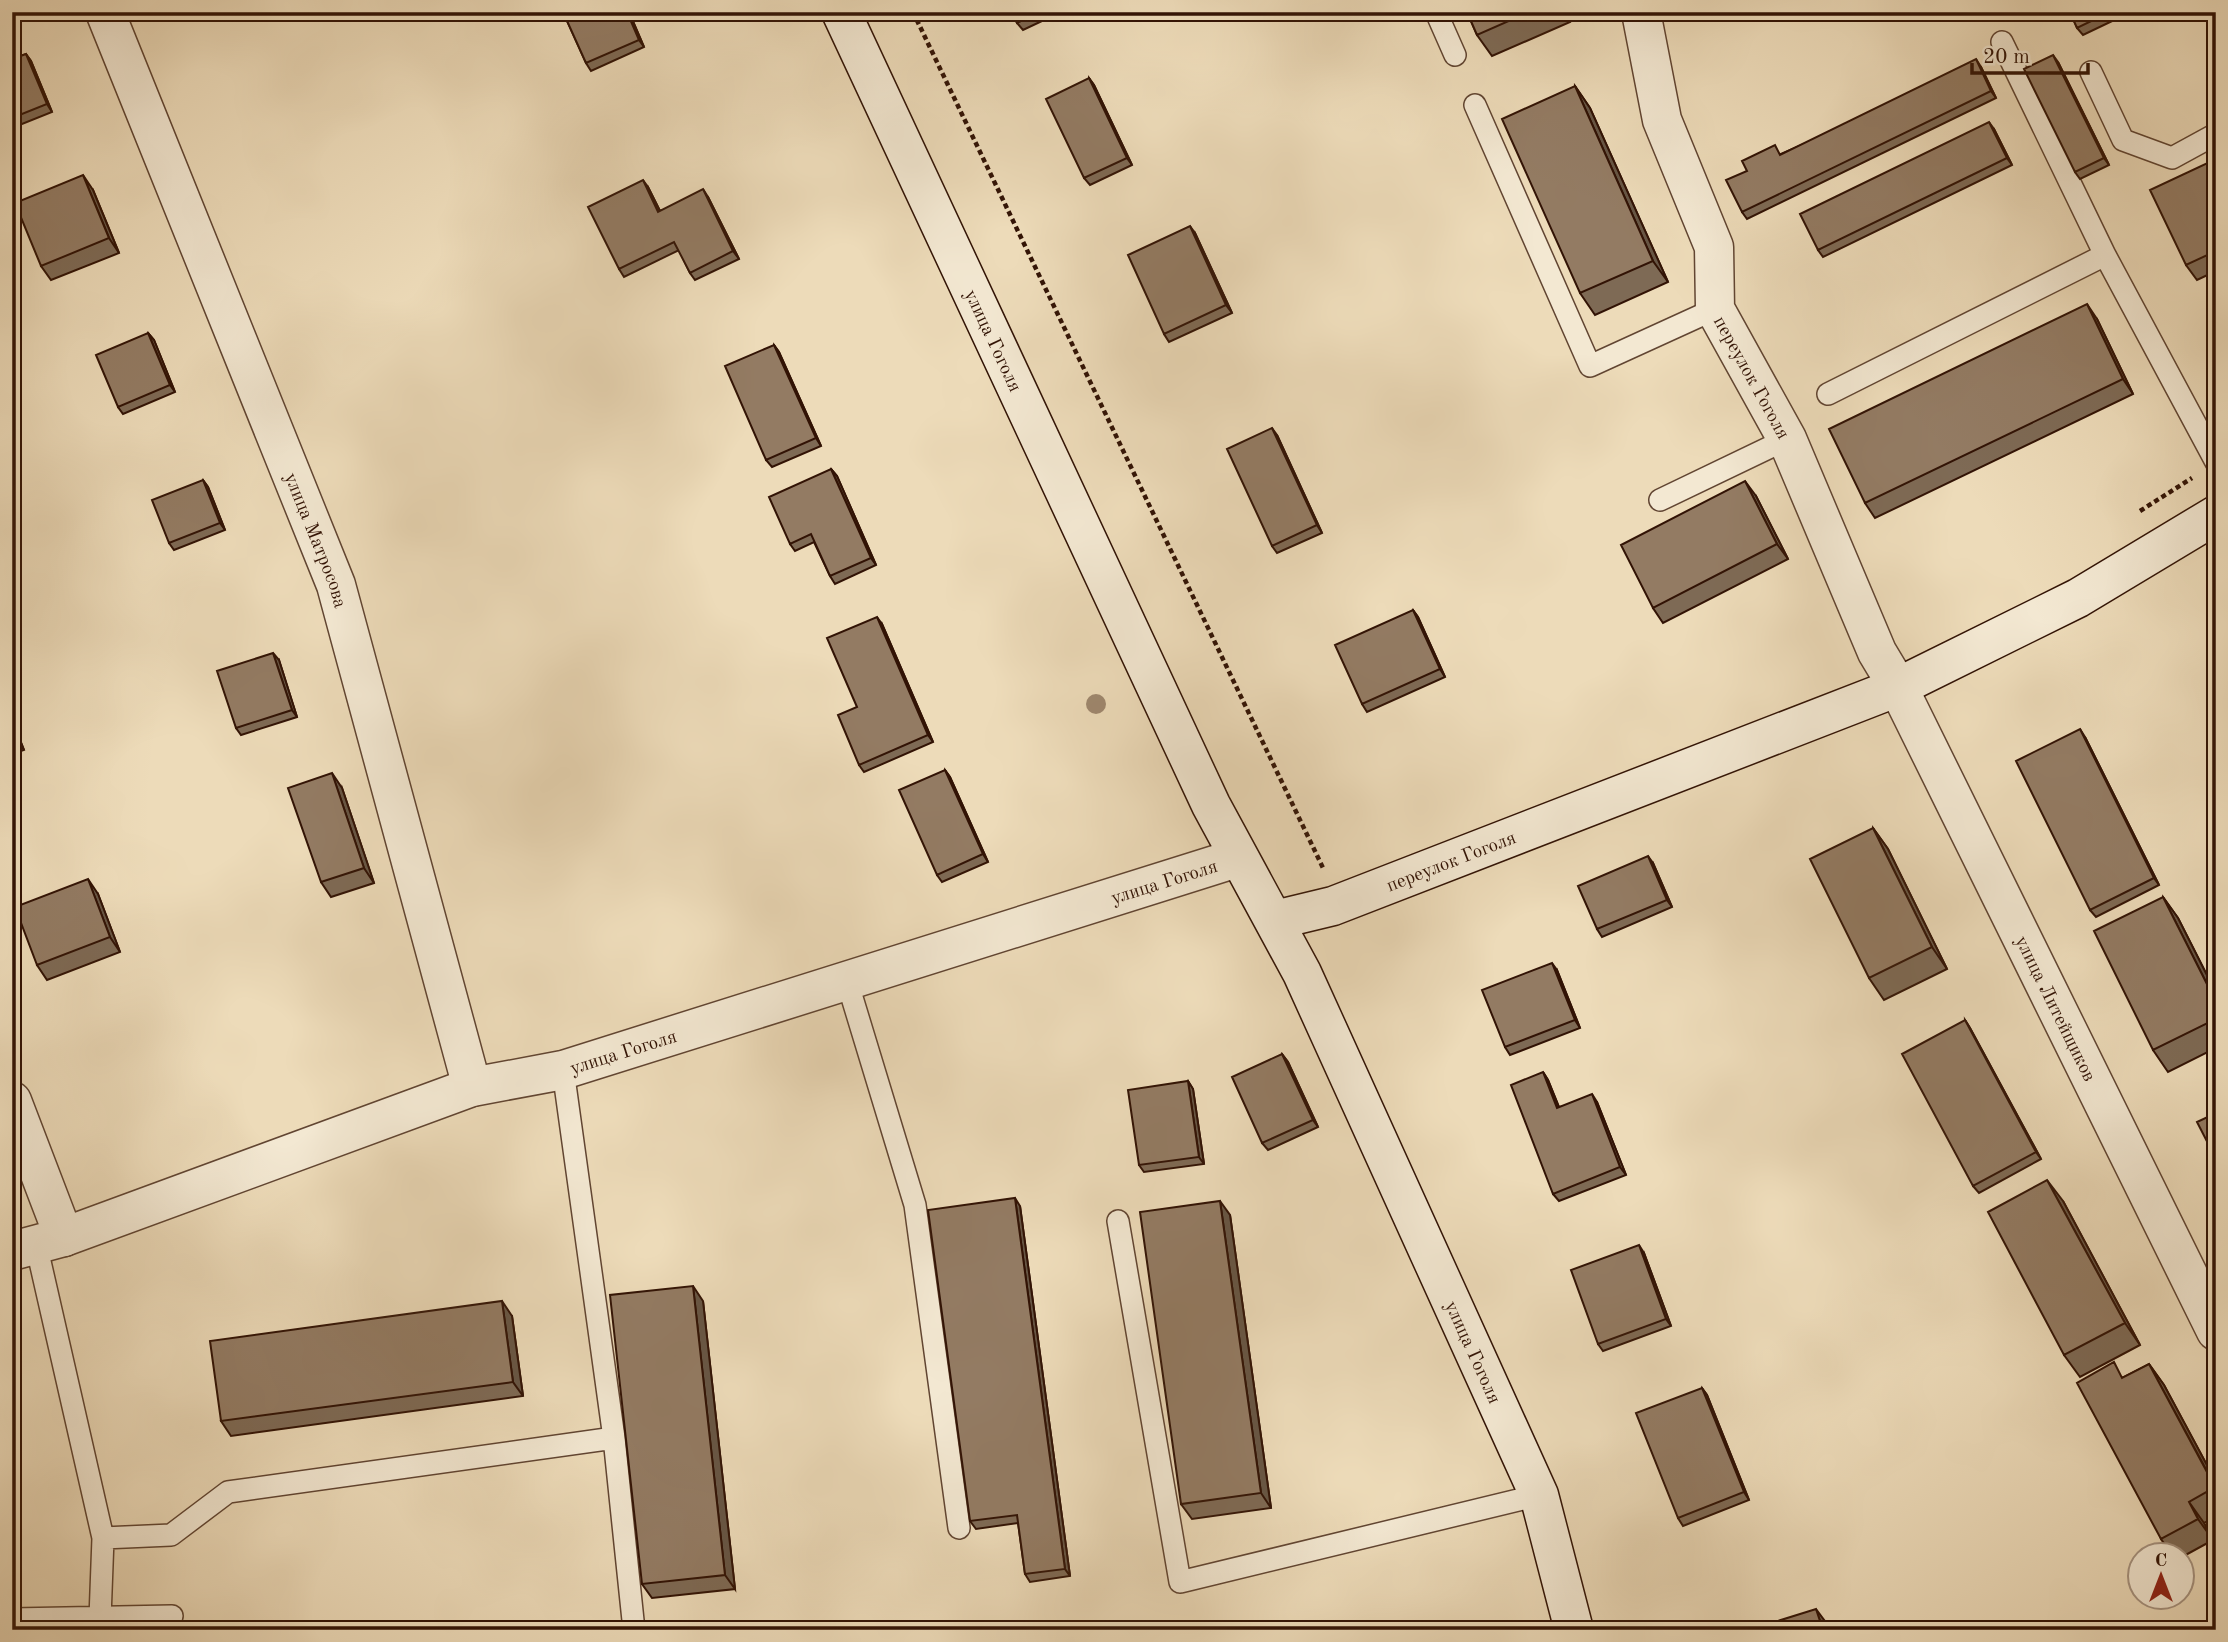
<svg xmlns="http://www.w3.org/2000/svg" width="2228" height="1642" viewBox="0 0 2228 1642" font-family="'Old Standard TT',serif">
	<rect width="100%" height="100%" fill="#eddbb9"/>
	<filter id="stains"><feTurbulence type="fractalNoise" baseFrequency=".00286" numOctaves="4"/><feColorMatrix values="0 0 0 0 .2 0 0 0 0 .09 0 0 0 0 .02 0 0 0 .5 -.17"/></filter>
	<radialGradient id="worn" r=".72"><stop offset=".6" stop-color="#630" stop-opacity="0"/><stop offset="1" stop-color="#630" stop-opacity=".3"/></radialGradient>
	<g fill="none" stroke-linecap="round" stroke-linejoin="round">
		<g stroke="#614532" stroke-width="24">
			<path id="service" d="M1436,12L1455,55
				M2002,42L2105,255
				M2091,72L2123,140L2172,158L2216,134
				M1475,105L1590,366L1715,309
				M1828,394L2105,255L2216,462
				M1660,500L1787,439
				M847,981L915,1205L959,1528
				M563,1070L614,1438L634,1630
				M1118,1221L1180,1582L1539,1495
				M36,1244L103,1538L171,1535L228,1492L614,1438
				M100,1618L103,1538
				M12,1619L172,1616"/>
		</g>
		<g stroke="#614532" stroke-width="41">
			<g id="minor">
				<path id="s1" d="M105,12L336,585L472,1087"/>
				<path id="s2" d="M1641,12L1662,120L1714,247L1715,309L1787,439L1877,652L1898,687L2216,1331"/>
				<path d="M12,1101L64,1237"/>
				<path id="s3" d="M12,1251L64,1237L472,1087L563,1070L1237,858"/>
			</g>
		</g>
		<g stroke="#321305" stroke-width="41">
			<g id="secondary">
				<path id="s4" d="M841,12L1211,805L1302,973L1539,1495L1574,1630"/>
				<path id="s5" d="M1275,920L1333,906L1898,687L2078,598L2216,515"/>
			</g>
		</g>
		<path stroke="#321305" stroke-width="4.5" stroke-dasharray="5 3.5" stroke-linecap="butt" d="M913,12L1324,870
			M2140,511L2192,478"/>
		<use href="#service" stroke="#f3e8d2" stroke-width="21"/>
		<use href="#minor" stroke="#f3e8d2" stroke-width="38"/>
		<use href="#secondary" stroke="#f3e8d2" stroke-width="38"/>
	</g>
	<circle fill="#9f886f" cx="1096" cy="704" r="10"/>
	<path fill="#7e6a55" stroke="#321305" stroke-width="2" d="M563,12H629L644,47L591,71L586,63Z
		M1012,12H1061L1023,30L1017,23Z
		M1467,12H1565L1570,22L1492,56L1477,35Z
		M2070,12H2131L2083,35L2077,28Z
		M26,54L31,61L52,112L12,128V59Z
		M2058,62L2109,165L2080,179L2075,172Z
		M1981,67L1996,98L1747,219L1742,212L1747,171L1781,154Z
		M1089,78L1094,85L1132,165L1090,185L1084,178Z
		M1575,86L1590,108L1668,282L1595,315L1580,293Z
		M1994,129L2012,165L1823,257L1818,250Z
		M2216,159V271L2197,280L2186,265Z
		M648,187L660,211L708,197L739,259L695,280L690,273L679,250L624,277L619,269Z
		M93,190L119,253L51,280L41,266Z
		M1195,233L1232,313L1169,342L1164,334Z
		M2097,319L2133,394L1875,518L1865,503Z
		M148,333L154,340L175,392L123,414L118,407Z
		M774,345L779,352L821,446L772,467L766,460Z
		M1277,435L1322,533L1277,553L1272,546Z
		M831,469L837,476L876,565L835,584L830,576L814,542L795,551L790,544Z
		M203,480L208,487L225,530L174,550L169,543Z
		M1756,496L1788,559L1663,623L1653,608Z
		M1413,610L1418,617L1445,677L1367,712L1362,704Z
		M882,624L933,742L864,772L859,765L857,707Z
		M279,660L297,717L241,735L236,728Z
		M12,720L24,750L12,754Z
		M2085,737L2159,885L2096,917L2090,910Z
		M945,770L950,777L988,862L942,882L937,875Z
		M342,788L374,883L331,897L321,882Z
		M1873,828L1888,849L1947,969L1884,1000L1869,978Z
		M1653,863L1672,907L1602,937L1597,929Z
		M98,894L120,952L47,980L37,965Z
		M2163,897L2178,918L2216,993V1048L2168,1072L2153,1050Z
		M1557,970L1580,1028L1510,1055L1505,1047Z
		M1965,1020L1970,1028L2041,1159L1979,1193L1973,1186Z
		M1282,1054L1288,1062L1318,1127L1268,1150L1262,1143Z
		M1543,1072L1548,1080L1559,1107L1597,1102L1626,1175L1559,1201L1553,1194Z
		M1188,1081L1193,1089L1204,1164L1144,1172L1139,1165Z
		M2063,1201L2140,1345L2080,1377L2064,1355Z
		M1020,1206L1070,1576L1030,1582L1025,1574L1018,1523L976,1529L970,1521Z
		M1230,1215L1271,1508L1192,1519L1181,1504Z
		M1644,1253L1671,1326L1603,1351L1598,1344Z
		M703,1301L735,1589L652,1598L642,1584Z
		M512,1316L523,1396L231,1436L221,1421Z
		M2149,1364L2164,1385L2216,1482V1517L2204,1523L2213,1540L2182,1557V1555H2172L2161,1539L2124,1377Z
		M1702,1388L1707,1395L1749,1500L1683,1526L1678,1518Z"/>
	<path fill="#675645" stroke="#321305" stroke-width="2" d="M627,12H629L644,47L639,40Z
		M26,54L31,61L52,112L47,104Z
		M2053,55L2058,62L2109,165L2104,158Z
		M1976,59L1981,67L1996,98L1991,91Z
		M1089,78L1094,85L1132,165L1127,158Z
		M1575,86L1590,108L1668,282L1653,261Z
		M1989,122L1994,129L2012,165L2007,158Z
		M83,175L93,190L119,253L109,238Z
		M643,180L648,187L664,219L658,212Z
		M703,189L708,197L739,259L733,251Z
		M1190,226L1195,233L1232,313L1226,305Z
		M2087,304L2097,319L2133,394L2123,379Z
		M148,333L154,340L175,392L170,385Z
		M774,345L779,352L821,446L816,438Z
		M1272,428L1277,435L1322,533L1317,525Z
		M831,469L837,476L876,565L871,558Z
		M203,480L208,487L225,530L220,523Z
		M1745,481L1756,496L1788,559L1777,544Z
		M1413,610L1418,617L1445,677L1440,669Z
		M877,617L882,624L933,742L928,735Z
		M273,653L279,660L297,717L292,710Z
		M12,720L24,750L13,735L12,732Z
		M2080,729L2085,737L2159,885L2154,878Z
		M945,770L950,777L988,862L983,854Z
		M332,773L342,788L374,883L364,868Z
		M1873,828L1888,849L1947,969L1932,947Z
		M1648,856L1653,863L1672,907L1667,900Z
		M88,879L98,894L120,952L110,937Z
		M2163,897L2178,918L2216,993V1002Z
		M1552,963L1557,970L1580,1028L1575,1020Z
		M1965,1020L1970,1028L2041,1159L2036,1152Z
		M1282,1054L1288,1062L1318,1127L1313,1120Z
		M1543,1072L1548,1080L1562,1115L1557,1108Z
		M1188,1081L1193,1089L1204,1164L1199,1157Z
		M1592,1094L1597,1102L1626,1175L1620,1167Z
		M2047,1180L2063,1201L2140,1345L2125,1323Z
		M1015,1198L1020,1206L1070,1576L1065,1569Z
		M1220,1201L1230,1215L1271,1508L1261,1493Z
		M1639,1245L1644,1253L1671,1326L1666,1319Z
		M693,1286L703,1301L735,1589L725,1575Z
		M502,1301L512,1316L523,1396L513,1382Z
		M2149,1364L2164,1385L2216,1482V1488Z
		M1702,1388L1707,1395L1749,1500L1744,1492Z
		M2189,1502L2204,1523L2213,1540L2198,1519Z
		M1816,1609L1827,1624L1828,1630H1823Z"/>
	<path fill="#937b63" stroke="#321305" stroke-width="2" d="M563,12H627L639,40L586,63Z
		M1012,12H1040L1017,23Z
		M1467,12H1529L1477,35Z
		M2070,12H2110L2077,28Z
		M26,54L47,104L12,118V59Z
		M2053,55L2104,158L2075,172L2024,69Z
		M1976,59L1991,91L1742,212L1726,180L1747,171L1742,161L1775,145L1780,155Z
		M1089,78L1127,158L1084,178L1046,99Z
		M1575,86L1653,261L1580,293L1502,119Z
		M1989,122L2007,158L1818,250L1800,214Z
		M2216,159V251L2186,265L2150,190Z
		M83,175L109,238L41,266L15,203Z
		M643,180L658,212L703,189L733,251L690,273L674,242L619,269L588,207Z
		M1190,226L1226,305L1164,334L1128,255Z
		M2087,304L2123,379L1865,503L1829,429Z
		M148,333L170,385L118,407L96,355Z
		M774,345L816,438L766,460L725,366Z
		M1272,428L1317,525L1272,546L1227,449Z
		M831,469L871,558L830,576L811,534L790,544L769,497Z
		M203,480L220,523L169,543L152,500Z
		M1745,481L1777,544L1653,608L1621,545Z
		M1413,610L1440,669L1362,704L1335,645Z
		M877,617L928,735L859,765L838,715L857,707L827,638Z
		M273,653L292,710L236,728L217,671Z
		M2080,729L2154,878L2090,910L2016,761Z
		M945,770L983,854L937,875L899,790Z
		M332,773L364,868L321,882L288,788Z
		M1873,828L1932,947L1869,978L1810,859Z
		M1648,856L1667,900L1597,929L1578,886Z
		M88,879L110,937L37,965L15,907Z
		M2163,897L2216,1002V1019L2153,1050L2094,931Z
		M1552,963L1575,1020L1505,1047L1482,990Z
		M1965,1020L2036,1152L1973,1186L1902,1054Z
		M1282,1054L1313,1120L1262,1143L1232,1077Z
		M1543,1072L1557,1108L1592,1094L1620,1167L1553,1194L1511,1085Z
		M1188,1081L1199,1157L1139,1165L1128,1090Z
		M2216,1113V1159L2197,1122Z
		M2047,1180L2125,1323L2064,1355L1988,1212Z
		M1015,1198L1065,1569L1025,1574L1017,1515L970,1521L928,1210Z
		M1220,1201L1261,1493L1181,1504L1140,1212Z
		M1639,1245L1666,1319L1598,1344L1571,1270Z
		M693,1286L725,1575L642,1584L610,1295Z
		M502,1301L513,1382L221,1421L210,1341Z
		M2114,1362L2122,1378L2149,1364L2215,1487L2189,1502L2198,1519L2161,1539L2077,1383Z
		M1702,1388L1744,1492L1678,1518L1636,1413Z
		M1816,1609L1823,1630H1769L1768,1624Z
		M496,1622L497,1630H438Z
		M538,1623L539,1630H498V1628Z
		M173,1628V1630H83Z"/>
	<g text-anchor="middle" stroke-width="5" stroke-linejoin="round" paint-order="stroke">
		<g font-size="19" fill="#321305" stroke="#f3e8d2">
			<text dy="7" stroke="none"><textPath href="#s4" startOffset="362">улица Гоголя</textPath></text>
			<text dy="7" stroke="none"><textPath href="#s2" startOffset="387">переулок Гоголя</textPath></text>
			<text dy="7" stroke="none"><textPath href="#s1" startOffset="569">улица Матросова</textPath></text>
			<text dy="7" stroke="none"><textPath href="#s5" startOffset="186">переулок Гоголя</textPath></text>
			<text dy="7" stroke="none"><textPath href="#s3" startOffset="1211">улица Гоголя</textPath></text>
			<text dy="7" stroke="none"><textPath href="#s2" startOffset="1088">улица Литейщиков</textPath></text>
			<text dy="7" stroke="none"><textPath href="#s3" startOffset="644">улица Гоголя</textPath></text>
			<text dy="7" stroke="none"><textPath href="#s4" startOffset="1482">улица Гоголя</textPath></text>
		</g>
	</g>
	<rect width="2228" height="1642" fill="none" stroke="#eddbb9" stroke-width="42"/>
	<rect x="14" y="14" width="2200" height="1614" fill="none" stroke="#321305" stroke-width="3.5"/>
	<rect x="21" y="21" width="2186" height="1600" fill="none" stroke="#321305" stroke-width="2"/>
	<g transform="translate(2161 1576)"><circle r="33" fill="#f3e8d2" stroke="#a69380" stroke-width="2"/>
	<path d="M0-5L12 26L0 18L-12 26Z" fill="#8f2418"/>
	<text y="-10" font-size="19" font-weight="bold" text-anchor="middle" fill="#321305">С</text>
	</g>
	<path d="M1972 63v10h116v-10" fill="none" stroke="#321305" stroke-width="3.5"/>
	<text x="1983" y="63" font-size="21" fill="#321305" stroke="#f3e8d2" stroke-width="5" paint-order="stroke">20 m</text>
	<rect width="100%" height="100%" filter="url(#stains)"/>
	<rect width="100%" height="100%" fill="url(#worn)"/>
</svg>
